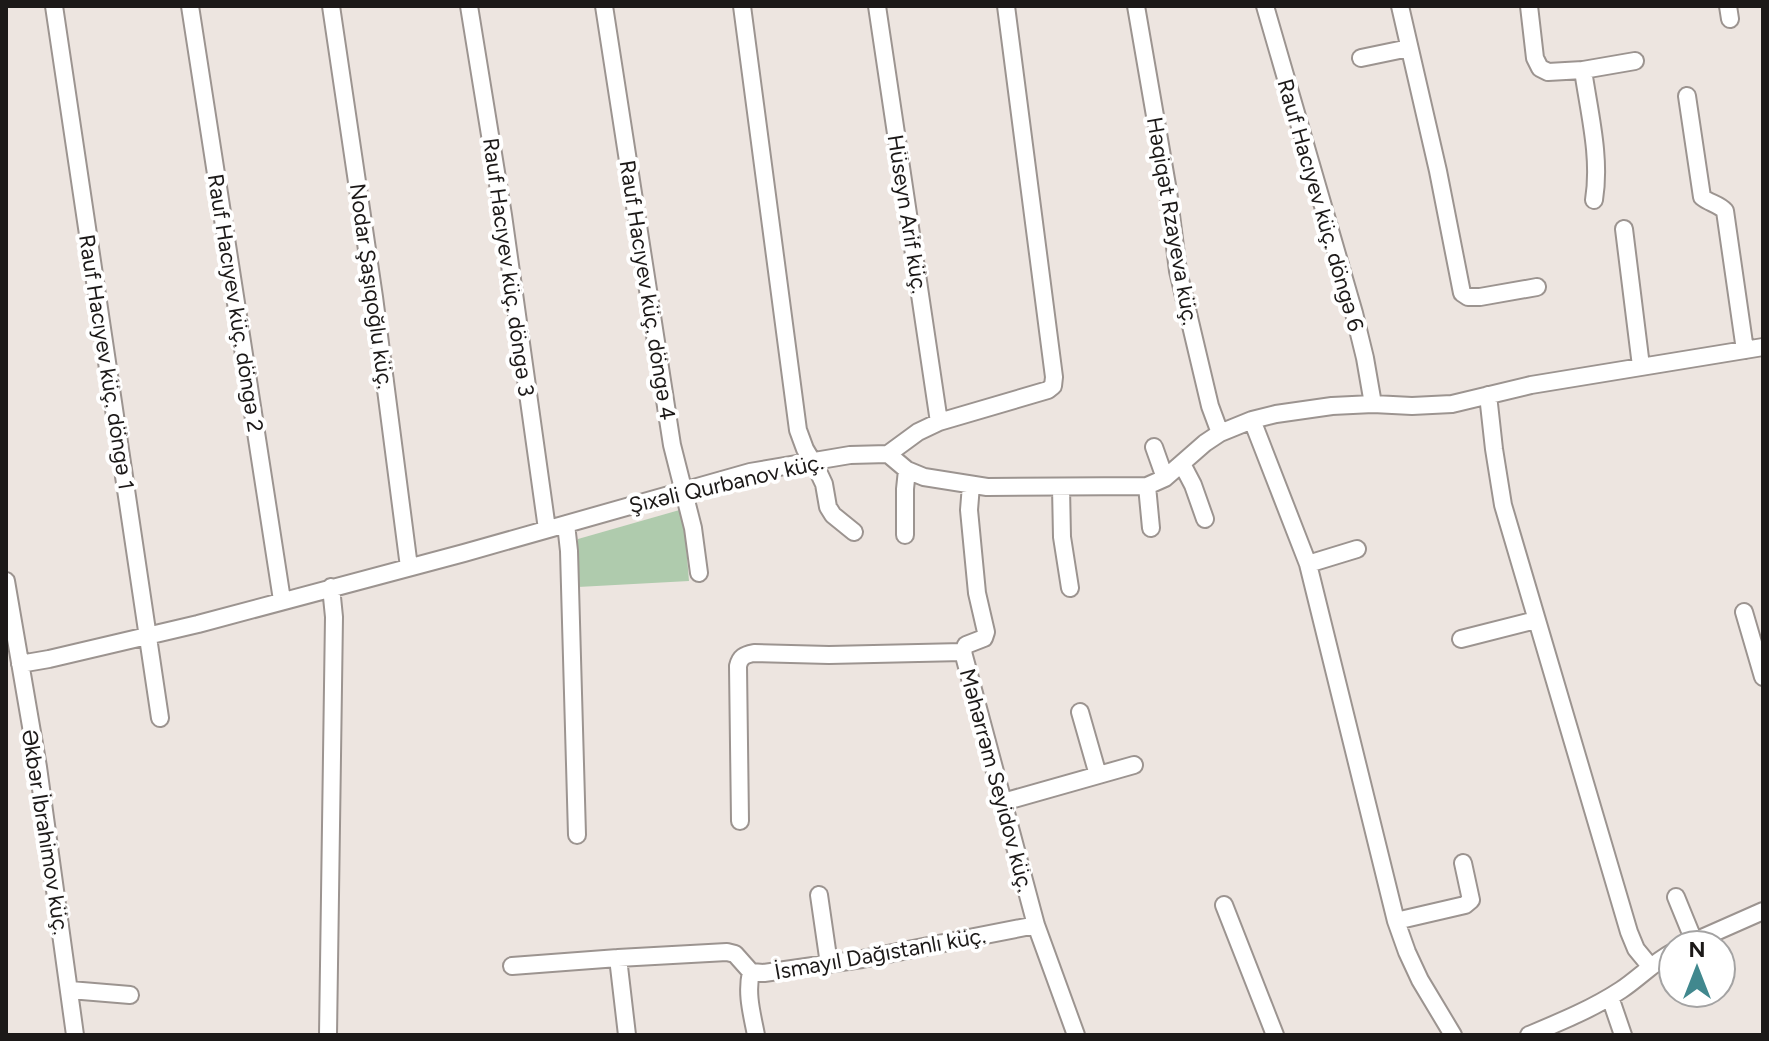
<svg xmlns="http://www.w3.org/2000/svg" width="1769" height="1041" viewBox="0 0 1769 1041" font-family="Figtree,sans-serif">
	<rect width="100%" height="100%" fill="#ede5e0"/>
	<path fill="#afcbad" d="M683,509L689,581L578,587V539Z"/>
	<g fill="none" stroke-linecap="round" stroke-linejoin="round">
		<g stroke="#9c9490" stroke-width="20">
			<path id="minor" d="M54,6L160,718
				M190,6L282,600
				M331,6L374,297L409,567
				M469,6L503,215L547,529
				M604,6L672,445L693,528L699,573
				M742,6L798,430L805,449L817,469L824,484L828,507L833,515L854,532
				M877,6L939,422
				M1136,6L1168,191L1178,271L1210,406L1220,433
				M1265,6L1354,313L1365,358L1373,404
				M1400,6L1438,171L1462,293L1468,297H1480L1537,287
				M1529,6L1535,58L1540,68L1548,72L1583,70C1589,112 1601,157 1594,200
				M1728,6L1730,19
				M1361,58L1409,48
				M1583,70L1635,61
				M1687,96L1702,197C1709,203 1719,204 1725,211L1745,350
				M1624,229L1641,366
				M1488,395L1494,449L1503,505L1629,932L1636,949L1650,966
				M1252,420L1308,564L1396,921L1407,952L1420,980L1453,1035
				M1154,447L1165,478
				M888,454L907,470L924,477L987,487L1147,486L1165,478L1205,443L1220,433L1252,420L1276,414L1332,406L1373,404L1412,406L1452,404L1531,385L1763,347
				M1182,464L1193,485L1205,519
				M971,485L969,510L977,593L986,632L984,638L966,645L963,652L1036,925L1076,1035
				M1147,486L1151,528
				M1061,487L1062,537L1070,588
				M566,524L569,551L577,835
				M905,535V489L907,470
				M1308,564L1357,549
				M6,581L38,767L75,1035
				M1744,612L1763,677
				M1461,639L1536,620
				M20,664L49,659L198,624L464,553L750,472L850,455L888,454L918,432L939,422L1048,390L1053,386L1054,377L1006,6
				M1080,712L1098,775
				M1003,802L1134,765
				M740,821L738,666C740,657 744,655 754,653L829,655L963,652
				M819,895L829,964
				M1676,897L1694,941
				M1224,905L1275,1035
				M1396,921L1465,905L1471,900L1463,863
				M1686,945L1763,911
				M512,966L618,958
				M751,972C746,994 752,1014 756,1035
				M70,990L130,995
				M1610,997L1623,1035
				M328,1035L334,617L331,587
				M627,1035L618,958L727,952L735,954L751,972L764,973L862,959L1036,925
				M1529,1035C1560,1022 1592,1009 1621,990C1639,978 1654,962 1673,952"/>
		</g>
		<use href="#minor" stroke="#fff" stroke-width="16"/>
	</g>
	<g text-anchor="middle" stroke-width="8" stroke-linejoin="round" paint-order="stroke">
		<g font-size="22" fill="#1c1918" stroke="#fff">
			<text transform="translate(1321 205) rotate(74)" y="8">Rauf Hacıyev küç. döngə 6</text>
			<text transform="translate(908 214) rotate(81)" y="8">Hüseyn Arif küç.</text>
			<text transform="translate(1173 221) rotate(80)" y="8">Həqiqət Rzayeva küç.</text>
			<text transform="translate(509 267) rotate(82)" y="8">Rauf Hacıyev küç. döngə 3</text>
			<text transform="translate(372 286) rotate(82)" y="8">Nodar Şaşıqoğlu küç.</text>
			<text transform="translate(648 290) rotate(81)" y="8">Rauf Hacıyev küç. döngə 4</text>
			<text transform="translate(236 303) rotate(81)" y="8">Rauf Hacıyev küç. döngə 2</text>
			<text transform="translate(107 362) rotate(81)" y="8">Rauf Hacıyev küç. döngə 1</text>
			<text transform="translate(726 483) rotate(-13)" y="8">Şıxəli Qurbanov küç.</text>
			<text transform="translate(997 780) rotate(75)" y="8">Məhərrəm Seyidov küç.</text>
			<text transform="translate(46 832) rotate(81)" y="8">Əkbər İbrahimov küç.</text>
			<text transform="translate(880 953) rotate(-10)" y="8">İsmayıl Dağıstanlı küç.</text>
		</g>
	</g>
	<rect width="1769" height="1041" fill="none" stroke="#1c1918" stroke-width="16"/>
	<g transform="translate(1697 969)"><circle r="38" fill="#ffffff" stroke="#a4a3a3" stroke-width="2"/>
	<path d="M0-6L14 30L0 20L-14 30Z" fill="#41888e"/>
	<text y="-12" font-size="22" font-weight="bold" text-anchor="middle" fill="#1c1918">N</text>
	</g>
</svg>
